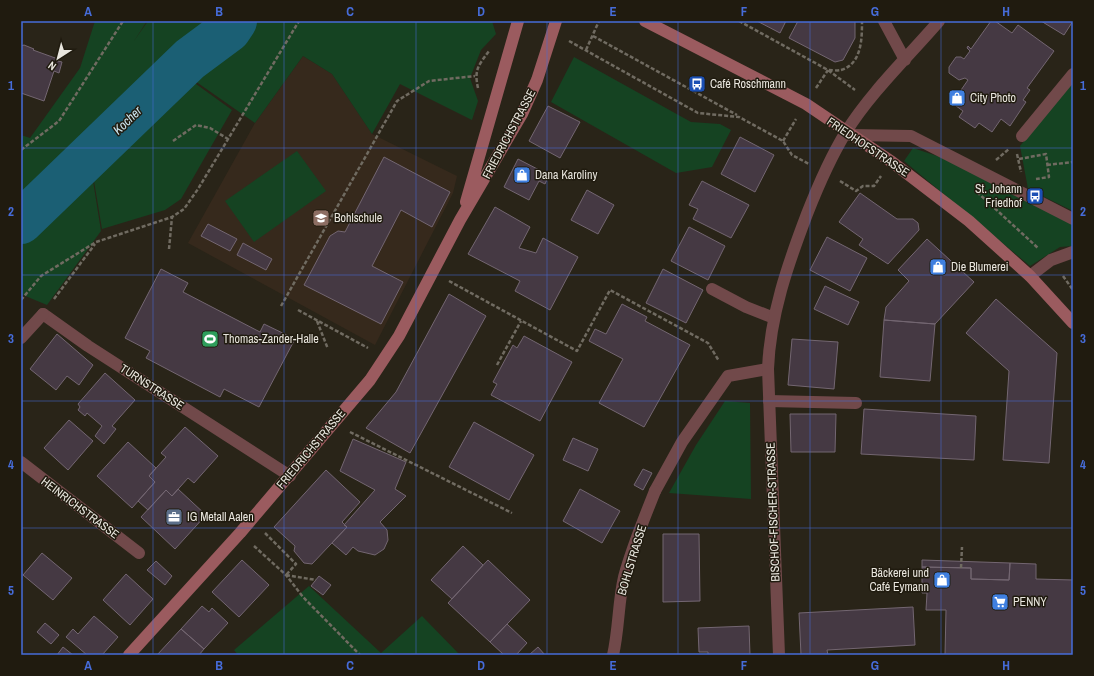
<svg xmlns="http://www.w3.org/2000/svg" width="1094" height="676" viewBox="0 0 1094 676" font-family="'Archivo Narrow',sans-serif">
	<rect width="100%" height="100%" fill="#292418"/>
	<path fill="#36291c" d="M303,56L332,74L372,134L457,176L453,193L375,345L188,243L255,123Z"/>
	<path fill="#154322" d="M95,21H147L134,41L148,21H492L496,34L481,50L470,78L478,101L472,120L400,84L372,134L332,74L303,56L255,123L185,74L90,162L101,231L47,305L23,295L21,296V135L30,138L80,68Z
		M574,57L691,122L720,124L731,130L712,167L676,173L551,102Z
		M185,76L232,110L181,199L165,210L102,229L91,163Z
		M1073,82V211L1028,189L1020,146Z
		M913,148L943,158L1073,224V246L1060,247L1030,266L904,161Z
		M297,151L326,191L254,242L225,201Z
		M725,401L750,403L751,499L669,493L696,445Z
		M309,586L381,653L422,616L460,655L394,653L392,655H238L234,650Z"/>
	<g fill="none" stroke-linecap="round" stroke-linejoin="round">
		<path stroke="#1b5f74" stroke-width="44" d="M21,222L190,59L229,30L235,21"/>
	</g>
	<path fill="#453943" stroke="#736671" d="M757,21H786L780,33Z
		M798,21H855V38L843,60L835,62L789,38Z
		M991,21H995L1012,33L1018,25L1054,51L1027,88L1030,90L1023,100L1026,102L1010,126L1001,119L992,132L979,123L975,128L959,117L963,111L952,103L968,80L965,78L959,80L949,73V67L956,57H961L964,59L970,51L967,48L968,46L971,49Z
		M1041,21H1073L1064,35Z
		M24,45L34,49L33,50L58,59V61L62,62L59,73L54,71L44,101L21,93V46Z
		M548,106L580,122L560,158L529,141Z
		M740,137L774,155L755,192L721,174Z
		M384,157L450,192L432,227L401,210L372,266L403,282L381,324L304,285L330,236L338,231L345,232Z
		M518,159L549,175L545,184L539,181L529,200L504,187Z
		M702,181L749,205L731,238L693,219L698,209L689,205Z
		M587,190L614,205L598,234L571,220Z
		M860,193L897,219H913L918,223L919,230L888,264L859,245L863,239L839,222Z
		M495,207L530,227L519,248L536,253L543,238L578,257L550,310L515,291L520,281L468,254Z
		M208,224L237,239L230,251L201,236Z
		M689,227L725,246L708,280L671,261Z
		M827,237L867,258L850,291L810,270Z
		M927,239L974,282L935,324L884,320L886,307L909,281L898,270Z
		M243,243L272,259L266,270L237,255Z
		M161,269L188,283L183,292L260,332L264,324L295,339L259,407L224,389L220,397L146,358L150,351L125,338Z
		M663,269L703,290L686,323L646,303Z
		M825,286L859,302L848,325L814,309Z
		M449,294L486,316L410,453L366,428L396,392Z
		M996,299L1057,353L1049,463L1003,460L1009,371L966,333Z
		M622,304L647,317L645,321L690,345L644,427L599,403L623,359L589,341L595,329L606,334Z
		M884,320L935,324L930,381L880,377Z
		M57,334L93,365L79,385L67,376L56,390L30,369Z
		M524,336L572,362L540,421L491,395L497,384L493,382L513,345L517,348Z
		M792,339L838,342L834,389L788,385Z
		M105,373L135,400L112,426L116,429L104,444L95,436L102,426L87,413L85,416L78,410L80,407L78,404Z
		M864,409L976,416L974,460L861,454Z
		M790,414H836L835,452H791Z
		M69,420L93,441L68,470L44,448Z
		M474,422L534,455L509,500L449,467Z
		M185,427L218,456L194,483L188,478L172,496L166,490L148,510L138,501L155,482L149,476L166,457L161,453Z
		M573,438L598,449L588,471L563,460Z
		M353,439L406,462L395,489L406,496L380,522L387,530L388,540L384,549L375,555L358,551L353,547L346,555L332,543L347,527L344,525L375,490L340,471Z
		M128,442L156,468L149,476L155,482L132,508L97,476Z
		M643,469L652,473L643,490L634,485Z
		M326,470L360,502L342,522L347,527L312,564L304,563L294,551L295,546L274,527Z
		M178,489L206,515L175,549L141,517L166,490L172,496Z
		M580,489L620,511L602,543L563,521Z
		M663,534H699L700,601L663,602Z
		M463,546L483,565L452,599L431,580Z
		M42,553L72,578L53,600L23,575Z
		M242,560L269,585L239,617L212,592Z
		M488,560L530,600L490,642L448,603Z
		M922,560L1010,563L1009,580L971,579V568L922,567Z
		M156,561L172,576L165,585L147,570Z
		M1010,563L1036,564V579L1073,580V655H945L946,610H926L927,593H922V567L971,568V579L1009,580Z
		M126,574L153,599L130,625L103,600Z
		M319,576L331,585L323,595L311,586Z
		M202,606L209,612L212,608L228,623L204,649L181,629Z
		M913,607L915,645L827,650L828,655H801L799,613Z
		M94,616L118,637L102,655H87L66,637L73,629L78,634Z
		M45,623L59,635L51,644L37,632Z
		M507,624L527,643L516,655H504L490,642Z
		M749,626L750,655H708V652H699L698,628Z
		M181,629L204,649L199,655H157Z
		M63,647L73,655H57Z
		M538,647L545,655H529Z"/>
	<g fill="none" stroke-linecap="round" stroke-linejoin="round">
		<path stroke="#706b61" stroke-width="2.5" stroke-dasharray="4 2" stroke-linecap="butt" d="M739,21L828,70L855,90
			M593,36L737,115
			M569,41L698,113L739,117L783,141L792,155L809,164
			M586,50L599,21
			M829,70C832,70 838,71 841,70C862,64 862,38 862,21
			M478,88C474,70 478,66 489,51
			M816,88L828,70
			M173,141L196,125L210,128L228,139
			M783,141L796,119
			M21,150L59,121L123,21
			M1017,154L1021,172
			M1019,159L1046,154L1049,177L1036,179
			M996,160L1009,149
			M1047,165L1073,162
			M840,181L856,191L863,186H874L881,176
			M977,192L1038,248
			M169,249L172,217
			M1063,276L1073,290
			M449,281L577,351L610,290L708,343L719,361
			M54,299L95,244
			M21,300L41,276L96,242L172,217L184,209L198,189L299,21
			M281,306L397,101L429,81L475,76
			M298,310L368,348
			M317,321L328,349
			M497,365L521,321
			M350,432L512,513
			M265,533L296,564L286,575
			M254,546L286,575L303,597L360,655
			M961,568L962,547
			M286,575L316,580"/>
		<path stroke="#71494a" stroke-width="12" d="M851,135L911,136L1073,219
			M1022,136L1073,74
			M712,289L746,307L774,318
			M43,314L88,346L290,476
			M769,401L856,403
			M655,491L682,442L728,376L768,369"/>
		<path stroke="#71494a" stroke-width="12" d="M884,21L905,60
			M1030,276L1051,260L1073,252
			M21,338L43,314
			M21,462L139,553
			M613,655C619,629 618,603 624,577C632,547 644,519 655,491
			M779,655L768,369C770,315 788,264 807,214C818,186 830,158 846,132C871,92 908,57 939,21"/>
		<path stroke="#9b5b5f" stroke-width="12" d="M645,21L806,104L892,162L969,221L1030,276L1073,323
			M466,202L518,21
			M129,655L240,533L370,380L399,336L460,220L522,114L537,80L556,21"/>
	</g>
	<path fill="none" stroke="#466cd9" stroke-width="1" stroke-opacity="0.55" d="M153,21V655M284,21V655M416,21V655M547,21V655M678,21V655M810,21V655M941,21V655M21,148H1073M21,275H1073M21,401H1073M21,528H1073"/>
	<defs>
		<g id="bus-square" transform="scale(0.9)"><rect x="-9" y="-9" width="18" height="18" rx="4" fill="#1a4fb4" stroke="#201b0f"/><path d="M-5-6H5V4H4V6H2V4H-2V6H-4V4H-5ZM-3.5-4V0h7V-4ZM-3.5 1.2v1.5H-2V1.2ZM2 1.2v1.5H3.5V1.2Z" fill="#fff"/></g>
		<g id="shop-square" transform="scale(0.9)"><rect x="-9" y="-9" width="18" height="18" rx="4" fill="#3f7fe0" stroke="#201b0f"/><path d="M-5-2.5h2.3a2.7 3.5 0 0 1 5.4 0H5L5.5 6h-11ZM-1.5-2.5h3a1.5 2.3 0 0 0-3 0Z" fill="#fff"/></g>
		<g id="school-square" transform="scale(0.9)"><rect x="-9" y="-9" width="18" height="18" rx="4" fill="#8d6e63" stroke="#201b0f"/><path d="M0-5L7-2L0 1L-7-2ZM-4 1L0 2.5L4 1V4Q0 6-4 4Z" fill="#fff"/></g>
		<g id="stadium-square" transform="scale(0.9)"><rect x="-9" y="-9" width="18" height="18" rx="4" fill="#2e9e5b" stroke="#201b0f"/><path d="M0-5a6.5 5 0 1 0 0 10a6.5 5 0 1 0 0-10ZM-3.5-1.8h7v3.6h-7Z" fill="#fff"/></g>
		<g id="office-square" transform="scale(0.9)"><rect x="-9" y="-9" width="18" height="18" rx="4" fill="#5c6f8a" stroke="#201b0f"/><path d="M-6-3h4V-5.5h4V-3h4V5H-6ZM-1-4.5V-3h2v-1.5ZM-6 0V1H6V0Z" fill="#fff"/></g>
		<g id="supermarket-square" transform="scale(0.9)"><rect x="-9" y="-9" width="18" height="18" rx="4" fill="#3f7fe0" stroke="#201b0f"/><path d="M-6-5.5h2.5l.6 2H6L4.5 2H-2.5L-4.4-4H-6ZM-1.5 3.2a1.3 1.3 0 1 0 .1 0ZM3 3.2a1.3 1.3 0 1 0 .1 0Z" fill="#fff"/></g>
	</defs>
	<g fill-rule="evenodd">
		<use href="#bus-square" x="697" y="84"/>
		<use href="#shop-square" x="957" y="98"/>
		<use href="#shop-square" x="522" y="175"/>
		<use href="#bus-square" x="1035" y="196"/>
		<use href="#school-square" x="321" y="218"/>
		<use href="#shop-square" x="938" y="267"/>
		<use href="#stadium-square" x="210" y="339"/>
		<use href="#office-square" x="174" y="517"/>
		<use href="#shop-square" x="942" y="580"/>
		<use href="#supermarket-square" x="1000" y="602"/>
	</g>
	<g text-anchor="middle" stroke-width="3" stroke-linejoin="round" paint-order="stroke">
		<g font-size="12" fill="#e9e6de" stroke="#201b0f" text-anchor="start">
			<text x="710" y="88">Café Roschmann</text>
			<text x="970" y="102">City Photo</text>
			<text x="535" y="179">Dana Karoliny</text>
			<text x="1022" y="193" text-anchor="end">St. Johann<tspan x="1022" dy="14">Friedhof</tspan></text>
			<text x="334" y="222">Bohlschule</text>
			<text x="951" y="271">Die Blumerei</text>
			<text x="223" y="343">Thomas-Zander-Halle</text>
			<text x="187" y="521">IG Metall Aalen</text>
			<text x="929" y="577" text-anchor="end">Bäckerei und<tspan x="929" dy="14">Café Eymann</tspan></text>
			<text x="1013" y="606">PENNY</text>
		</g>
		<g font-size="12" fill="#e9e6de" stroke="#201b0f">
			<text transform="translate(509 134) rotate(-62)" y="4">FRIEDRICHSTRASSE</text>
			<text transform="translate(868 147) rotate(34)" y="4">FRIEDHOFSTRASSE</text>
			<text transform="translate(152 387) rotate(33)" y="4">TURNSTRASSE</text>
			<text transform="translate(311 449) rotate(-50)" y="4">FRIEDRICHSTRASSE</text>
			<text transform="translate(80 508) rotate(37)" y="4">HEINRICHSTRASSE</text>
			<text transform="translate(773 512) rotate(-92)" y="4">BISCHOF-FISCHER-STRASSE</text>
			<text transform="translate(632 560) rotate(-73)" y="4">BOHLSTRASSE</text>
		</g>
		<g font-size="13" font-style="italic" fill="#cee8f2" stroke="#201b0f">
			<text transform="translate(127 120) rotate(-44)" y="5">Kocher</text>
		</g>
	</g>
	<rect width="1094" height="676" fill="none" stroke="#201b0f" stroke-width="44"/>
	<g transform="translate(58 58) rotate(216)" stroke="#201b0f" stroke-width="3" paint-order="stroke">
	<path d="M0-3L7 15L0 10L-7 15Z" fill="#e9e6de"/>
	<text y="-6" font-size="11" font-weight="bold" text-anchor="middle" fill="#e9e6de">N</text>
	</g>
	<rect x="22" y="22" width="1050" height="632" fill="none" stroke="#466cd9" stroke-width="1.5"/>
	<g font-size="13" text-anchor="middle" font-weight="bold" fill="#466cd9">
		<text x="88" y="16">A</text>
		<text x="219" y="16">B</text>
		<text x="350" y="16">C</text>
		<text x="481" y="16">D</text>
		<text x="613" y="16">E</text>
		<text x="744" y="16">F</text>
		<text x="875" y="16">G</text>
		<text x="1006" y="16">H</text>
		<text x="11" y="90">1</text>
		<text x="1083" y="90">1</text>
		<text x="11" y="216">2</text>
		<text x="1083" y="216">2</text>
		<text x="11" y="343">3</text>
		<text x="1083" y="343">3</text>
		<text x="11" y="469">4</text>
		<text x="1083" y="469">4</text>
		<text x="11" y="595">5</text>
		<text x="1083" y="595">5</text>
		<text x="88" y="670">A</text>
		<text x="219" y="670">B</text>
		<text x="350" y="670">C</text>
		<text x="481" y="670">D</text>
		<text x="613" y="670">E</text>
		<text x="744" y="670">F</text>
		<text x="875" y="670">G</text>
		<text x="1006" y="670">H</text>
	</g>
</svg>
